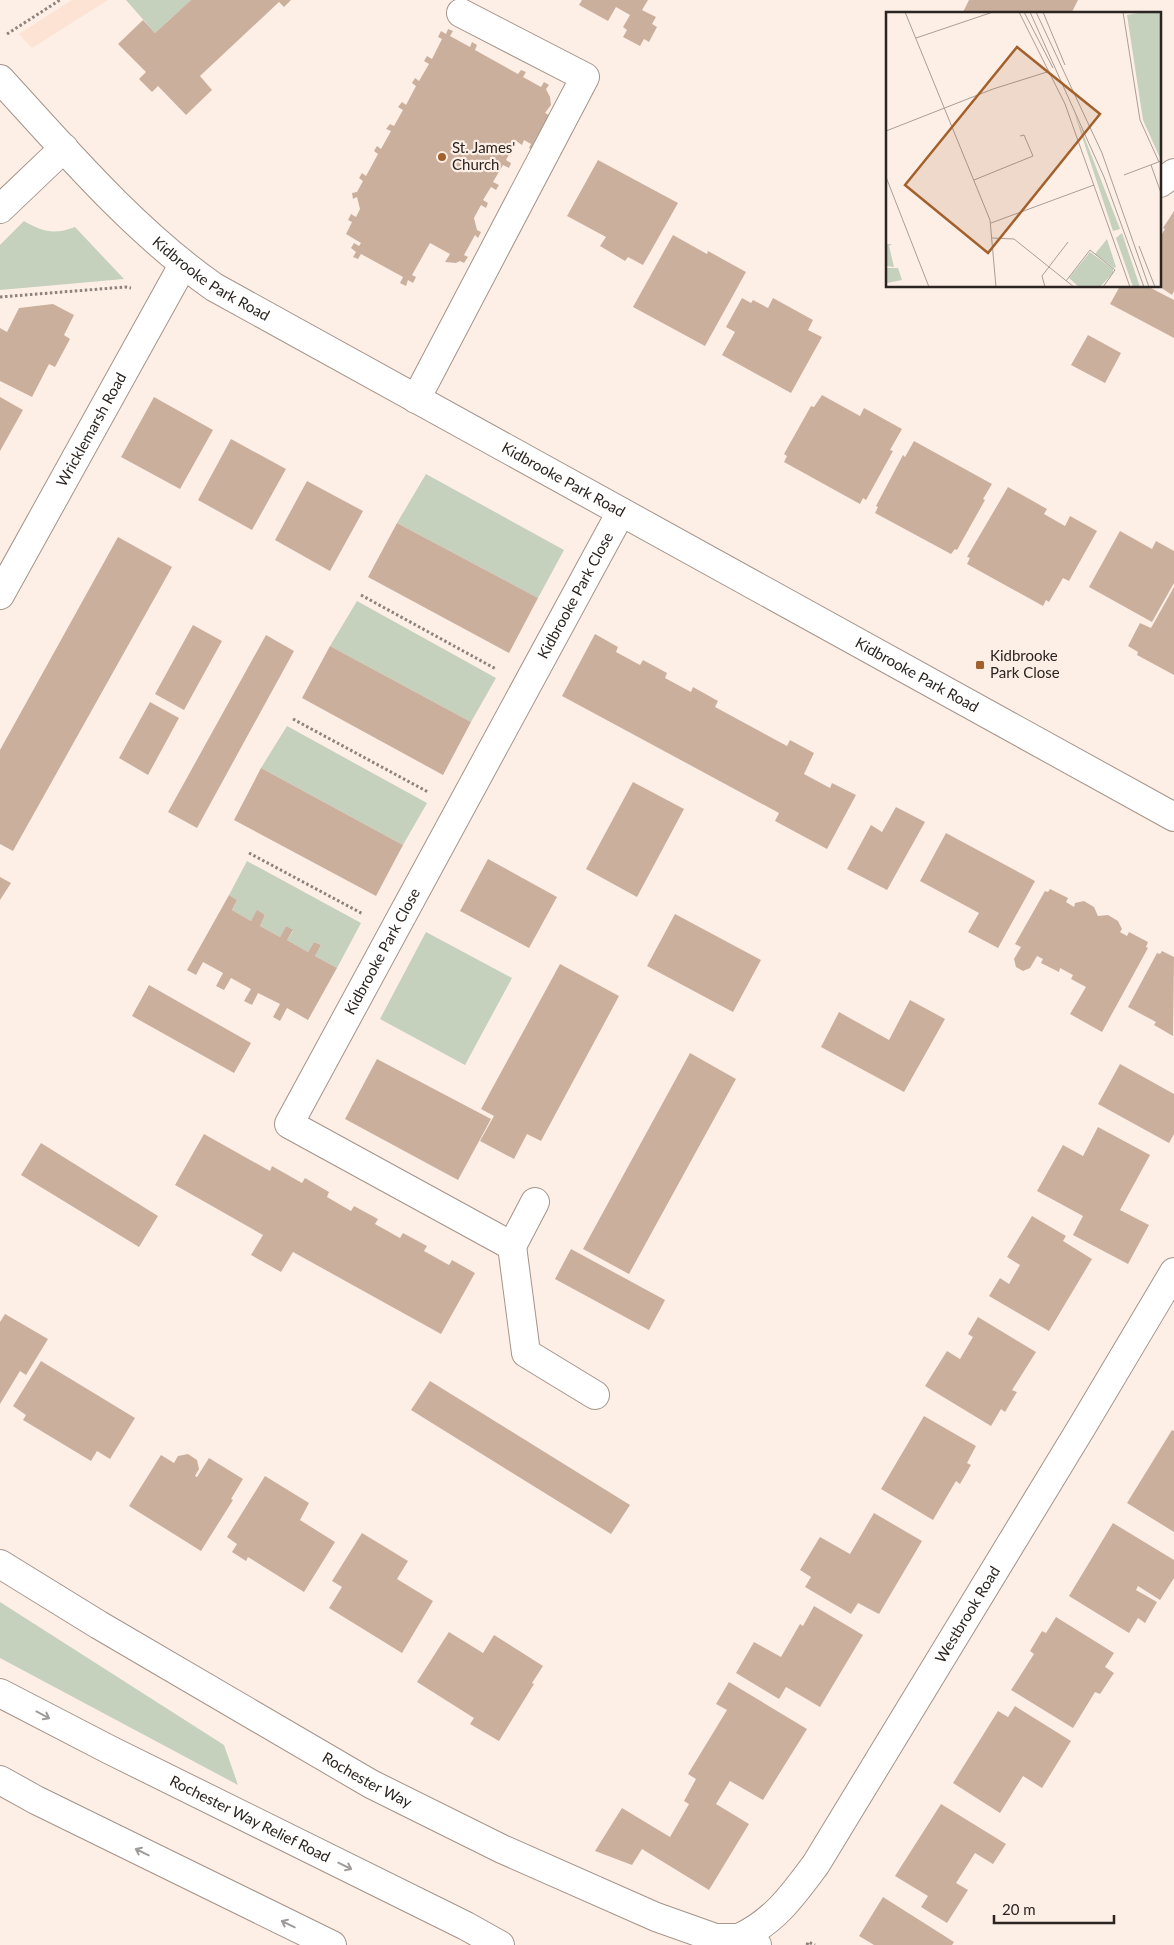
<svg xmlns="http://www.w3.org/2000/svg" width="1174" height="1945" viewBox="0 0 1174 1945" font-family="Lato,sans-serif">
	<rect width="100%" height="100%" fill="#fdefe6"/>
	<path fill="#fce3d3" d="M72,0H108L32,48L19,34Z"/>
	<path fill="#c5d0bd" d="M126,0H191L155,33Z
		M24,221C43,232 54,235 75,227L124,279L0,290V245Z
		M426,474L564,550L538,598L397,523Z
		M357,601L496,678L471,722L330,646Z
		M287,726L427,803L403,845L261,768Z
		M247,861L361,923L337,968L315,956L321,945L314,942L308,952L287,940L293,931L286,926L280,937L260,926L265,915L257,911L251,921L232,910L237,900L229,895Z
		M426,932L512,978L465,1065L380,1019Z
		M0,1602L224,1745L238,1785L0,1658Z"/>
	<path fill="#cbaf9d" d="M191,0H291L284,7L279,2L200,76L212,90L186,115L158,86L152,92L139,79L146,72L118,44L143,20L155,33Z
		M582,0H648L642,10L656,17L652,24L657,27L649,42L644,39L640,46L623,37L627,30L623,27L630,15L616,7L608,21L579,5Z
		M969,0H1078L1071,14H962Z
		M448,29L453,31L450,36L470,47L472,42L477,45L475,50L518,74L521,70L526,72L523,77L541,87L544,82L549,85L546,89L550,97L551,105L545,113L553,117L534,151L529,148L531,144L524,140L522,145L516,141L506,160L511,163L509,168L503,165L493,182L499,185L496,190L491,187L483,200L488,203L486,208L481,205L474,218L477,230L481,232L478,238L475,235L464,255L468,257L464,263L460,261L456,263L445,262L450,254L430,243L412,275L416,277L413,283L408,280L406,286L400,283L403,277L361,254L358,259L353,257L356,252L351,248L354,243L359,246L361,243L346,234L352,222L348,220L351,214L356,217L360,209L357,197L353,199L352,193L357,192L363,181L359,178L362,173L366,176L378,154L374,151L377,146L381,149L391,131L386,129L390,124L394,126L403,110L398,107L402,102L406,105L416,86L412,83L415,78L419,81L429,64L424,61L427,56L432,59L442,39L438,37L441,31L446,34Z
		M598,160L678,203L643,265L628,257L625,261L600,246L606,237L567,216Z
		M1174,211V291L1172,295L1160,287V237L1165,229L1163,228Z
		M673,235L707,254L708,251L746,272L705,346L633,307Z
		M1120,286H1147L1174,300V338L1110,304Z
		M742,298L751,303L753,300L768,308L773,298L813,320L808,330L822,337L791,393L722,355L735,332L726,327Z
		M53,304L74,315L64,335L70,339L55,367L49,364L32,397L0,381V328L7,332L19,308Z
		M1088,335L1121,353L1105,383L1071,365Z
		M822,395L860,416L864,408L902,429L890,450L893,451L866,500L863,498L860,504L784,462L787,456L784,454L811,406L814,407Z
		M0,397L23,410L0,451Z
		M154,397L213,430L180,489L121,457Z
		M231,439L286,469L252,530L198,500Z
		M914,441L992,484L983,499L985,500L957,550L955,549L951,554L875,513L878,507L876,506L903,455L905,457Z
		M307,481L363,511L330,571L275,540Z
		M1008,487L1047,509L1044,514L1065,526L1070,516L1097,531L1069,581L1063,578L1049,602L1046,600L1043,606L967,564L970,558L967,557Z
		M397,523L538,598L509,653L368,577Z
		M1120,531L1152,549L1156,541L1174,551V583L1152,622L1089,587Z
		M118,537L172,567L13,851L0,844V750Z
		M1174,587V675L1137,655L1138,652L1128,646L1140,623L1151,628Z
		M193,625L222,641L184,710L155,694Z
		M595,634L618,647L616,652L640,665L643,660L667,673L665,678L691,692L693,687L718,701L715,707L787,746L790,740L814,753L804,774L830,788L832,783L856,795L827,849L775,821L779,813L562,696Z
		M266,635L294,651L197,828L168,812Z
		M330,646L471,722L443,775L302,698Z
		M150,702L179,718L148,775L119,758Z
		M261,768L403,845L376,896L234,820Z
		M633,782L684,809L637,897L586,869Z
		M896,807L925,822L887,890L847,869L871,825L882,832Z
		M946,833L1035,881L998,948L968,932L979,913L920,881Z
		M488,859L557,897L529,948L460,911Z
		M0,877L11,883L0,900Z
		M1050,889L1068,898L1066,902L1074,907L1075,903L1084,901L1094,907L1098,916L1108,915L1118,921L1122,929L1120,932L1127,936L1129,932L1148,942L1146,947L1148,948L1102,1032L1070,1014L1086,987L1071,979L1073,975L1060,968L1059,972L1041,963L1043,959L1037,956L1030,968L1023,971L1016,967L1014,959L1021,947L1015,944L1045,891L1048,892Z
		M229,895L237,900L232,910L251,921L257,910L265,915L260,926L280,937L286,926L293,930L287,940L308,952L314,942L321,945L315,956L337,968L308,1020L287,1008L280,1021L273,1017L280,1004L258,993L252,1005L244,1001L251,989L231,978L224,990L216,986L223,973L203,962L196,975L187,970Z
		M675,914L761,960L733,1012L647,966Z
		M1162,951L1174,957L1173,1036L1154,1025L1156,1022L1128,1007L1157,953L1160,954Z
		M560,964L619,996L541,1141L527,1134L514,1159L480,1141L494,1116L481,1109Z
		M149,985L251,1043L234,1073L132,1016Z
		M910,1000L945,1019L904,1092L821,1047L839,1012L889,1040Z
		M690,1053L736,1079L629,1274L583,1249Z
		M377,1059L491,1119L458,1180L345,1119Z
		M1120,1064L1174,1094V1134L1169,1143L1098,1104Z
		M1098,1127L1150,1155L1120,1210L1149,1225L1128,1264L1073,1235L1083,1216L1037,1191L1063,1145L1083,1156Z
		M204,1134L270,1171L272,1166L302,1183L305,1178L329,1192L327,1197L351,1211L354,1206L378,1219L375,1224L400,1238L403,1233L427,1246L424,1251L449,1265L452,1260L475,1273L441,1334L293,1252L281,1272L251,1255L263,1235L175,1185Z
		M41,1143L158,1216L139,1247L21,1175Z
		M1032,1216L1066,1236L1063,1241L1092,1259L1049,1331L989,1296L1000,1278L1009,1284L1020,1265L1007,1257Z
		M571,1249L665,1300L649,1330L555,1279Z
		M5,1314L48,1339L26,1375L20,1371L0,1404V1322Z
		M978,1317L1036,1352L1012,1390L1017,1392L1005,1412L1001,1409L991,1426L925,1386L947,1351L960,1359L973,1337L968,1334Z
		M41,1361L135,1418L110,1459L97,1451L91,1461L23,1420L26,1415L13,1406Z
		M430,1381L630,1505L611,1534L411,1410Z
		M924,1416L976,1446L967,1463L971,1465L960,1484L956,1481L933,1520L881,1489Z
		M1172,1430L1174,1431V1532L1127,1503Z
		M188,1454L197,1460L199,1469L195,1476L197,1477L209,1458L243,1479L231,1499L233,1500L201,1551L129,1506L161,1455L174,1463L178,1456Z
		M265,1476L309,1503L300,1520L335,1542L304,1592L248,1557L246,1561L232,1552L237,1544L227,1537Z
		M874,1513L922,1541L879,1614L858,1603L851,1614L805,1587L811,1577L800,1570L820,1537L850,1554Z
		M1113,1523L1174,1560V1578L1160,1600L1138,1586L1136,1590L1157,1602L1145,1623L1138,1618L1129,1633L1069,1596Z
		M362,1533L408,1561L397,1579L433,1601L402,1653L329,1608L342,1587L332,1581Z
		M814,1606L863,1635L820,1707L786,1687L779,1699L736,1673L754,1642L781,1657L800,1624L803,1626Z
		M1056,1617L1114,1653L1105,1667L1114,1673L1100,1694L1095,1692L1073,1728L1011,1690L1034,1654L1030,1651L1042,1631L1046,1633Z
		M449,1632L483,1653L494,1635L543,1666L532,1683L534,1684L499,1741L470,1724L474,1718L417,1682Z
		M729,1682L807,1729L763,1800L730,1781L716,1804L749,1824L709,1890L642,1849L632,1865L595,1851L622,1808L670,1837L689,1804L684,1801L696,1779L688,1774L727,1710L716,1704Z
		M1015,1706L1071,1741L1042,1788L1023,1776L1000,1813L953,1783L998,1711L1008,1717Z
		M941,1804L1006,1844L993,1864L975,1853L956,1883L968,1890L947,1923L921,1907L928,1896L895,1876Z
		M883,1897L954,1942L952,1945H874L859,1936Z"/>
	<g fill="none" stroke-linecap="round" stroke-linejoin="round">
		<g stroke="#a49489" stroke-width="30">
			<g id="minor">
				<path d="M1160,183L1174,173"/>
				<path d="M0,209L64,148"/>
				<path d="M416,399L585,77L461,13"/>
				<path id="s1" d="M0,595L183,265"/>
				<path id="s2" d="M535,1202L512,1246L289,1124L621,512"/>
				<path d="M512,1246L526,1353L595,1395"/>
				<path id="s3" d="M0,1564L99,1625L371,1784L502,1849L656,1917L715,1938H739L757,1945"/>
				<path id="s4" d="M739,1938C775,1921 793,1895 816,1864L1083,1425L1174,1272"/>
			</g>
		</g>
		<g stroke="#a49489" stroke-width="30">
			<g id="major">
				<path id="s5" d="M0,79C66,151 134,231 214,287L1174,817"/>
			</g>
		</g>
		<g stroke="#a49489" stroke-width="30">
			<g id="highway">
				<path id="s6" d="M0,1693L110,1750L466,1926L500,1945"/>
				<path d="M0,1780L36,1800L332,1945"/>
			</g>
		</g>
		<path stroke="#8d827c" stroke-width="3" stroke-dasharray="2.5 2.5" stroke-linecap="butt" d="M7,34L60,0
			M0,297L125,287L131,288
			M361,595L496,669
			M293,719L428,792
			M249,853L363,914
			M807,1945L808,1942L815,1945"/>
		<use href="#minor" stroke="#fff" stroke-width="28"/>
		<use href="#major" stroke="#fff" stroke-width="28"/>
		<use href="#highway" stroke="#fff" stroke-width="28"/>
	</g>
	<defs><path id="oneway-shaft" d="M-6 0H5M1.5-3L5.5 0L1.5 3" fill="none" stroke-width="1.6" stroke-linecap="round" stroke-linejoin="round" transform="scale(1.25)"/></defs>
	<g stroke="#a09c9b">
		<use href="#oneway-shaft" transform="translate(43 1715) rotate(28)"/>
		<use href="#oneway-shaft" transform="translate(142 1852) rotate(-154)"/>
		<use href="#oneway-shaft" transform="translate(345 1866) rotate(26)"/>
		<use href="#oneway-shaft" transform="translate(288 1924) rotate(-154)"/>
	</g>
	<g fill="#a2612c" stroke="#fdefe6" stroke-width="2">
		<circle cx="442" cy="157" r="5"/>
		<rect x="975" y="660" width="10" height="10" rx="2.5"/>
	</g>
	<g text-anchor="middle" stroke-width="4.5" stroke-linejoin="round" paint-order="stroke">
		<g font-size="15" fill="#2b2420" stroke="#fdefe6" text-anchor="start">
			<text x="452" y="153">St. James'<tspan x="452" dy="17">Church</tspan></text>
			<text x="990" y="661">Kidbrooke<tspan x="990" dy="17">Park Close</tspan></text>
		</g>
		<g font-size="15" fill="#2b2420" stroke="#fdefe6">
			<text dy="5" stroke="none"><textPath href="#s5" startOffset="292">Kidbrooke Park Road</textPath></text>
			<text dy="5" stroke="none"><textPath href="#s1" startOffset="189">Wricklemarsh Road</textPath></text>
			<text dy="5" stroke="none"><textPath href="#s5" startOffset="698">Kidbrooke Park Road</textPath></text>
			<text dy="5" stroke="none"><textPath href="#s2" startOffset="905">Kidbrooke Park Close</textPath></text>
			<text dy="5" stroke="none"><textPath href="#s5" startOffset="1102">Kidbrooke Park Road</textPath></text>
			<text dy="5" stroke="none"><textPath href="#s2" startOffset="500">Kidbrooke Park Close</textPath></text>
			<text dy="5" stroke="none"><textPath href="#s4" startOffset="400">Westbrook Road</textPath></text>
			<text dy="5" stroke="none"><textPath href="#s3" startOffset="426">Rochester Way</textPath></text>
			<text dy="5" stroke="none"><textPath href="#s6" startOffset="280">Rochester Way Relief Road</textPath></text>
		</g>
	</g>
	<g transform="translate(886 12)">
		<rect width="275" height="275" fill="#fdefe6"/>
		<path d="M258,0H275L274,146L257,108L241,3ZM188,100L196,119L234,217L227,219ZM236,221L254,275H247L230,226ZM221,227L230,255L228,256L209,242ZM0,232H6L3,234L8,255L0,254ZM204,240L227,257V261L214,275H193L183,266ZM0,256H12L16,268L1,271Z" fill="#c5d0bd"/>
		<path fill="none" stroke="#a99e97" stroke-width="1" d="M19,0L104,208L110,275M133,0L179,92L244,275M138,0L167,56M144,0L218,165L258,275M150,0L216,141L263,275M157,0L179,53M237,0L254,108L273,150M30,26L107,0M0,119L107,77L161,60M265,153L275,181M238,163L275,149M0,165L43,275M88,168L147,144L138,123L134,124M105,211L208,173M106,226L128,227L188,275M253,234L269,275M180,269L204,238L229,258L217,275M159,275L156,264L182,230"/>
		<path fill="#a2612c" fill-opacity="0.15" stroke="#a2612c" stroke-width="2.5" d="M131,35L214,102L102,241L19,173Z"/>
		<rect width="275" height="275" fill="none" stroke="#2b2420" stroke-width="2.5"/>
	</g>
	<path d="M994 1915v8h120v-8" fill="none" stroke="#2b2420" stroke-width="2.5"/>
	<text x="1002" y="1915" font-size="15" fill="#2b2420" stroke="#fdefe6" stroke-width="4" paint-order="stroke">20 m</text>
</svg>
